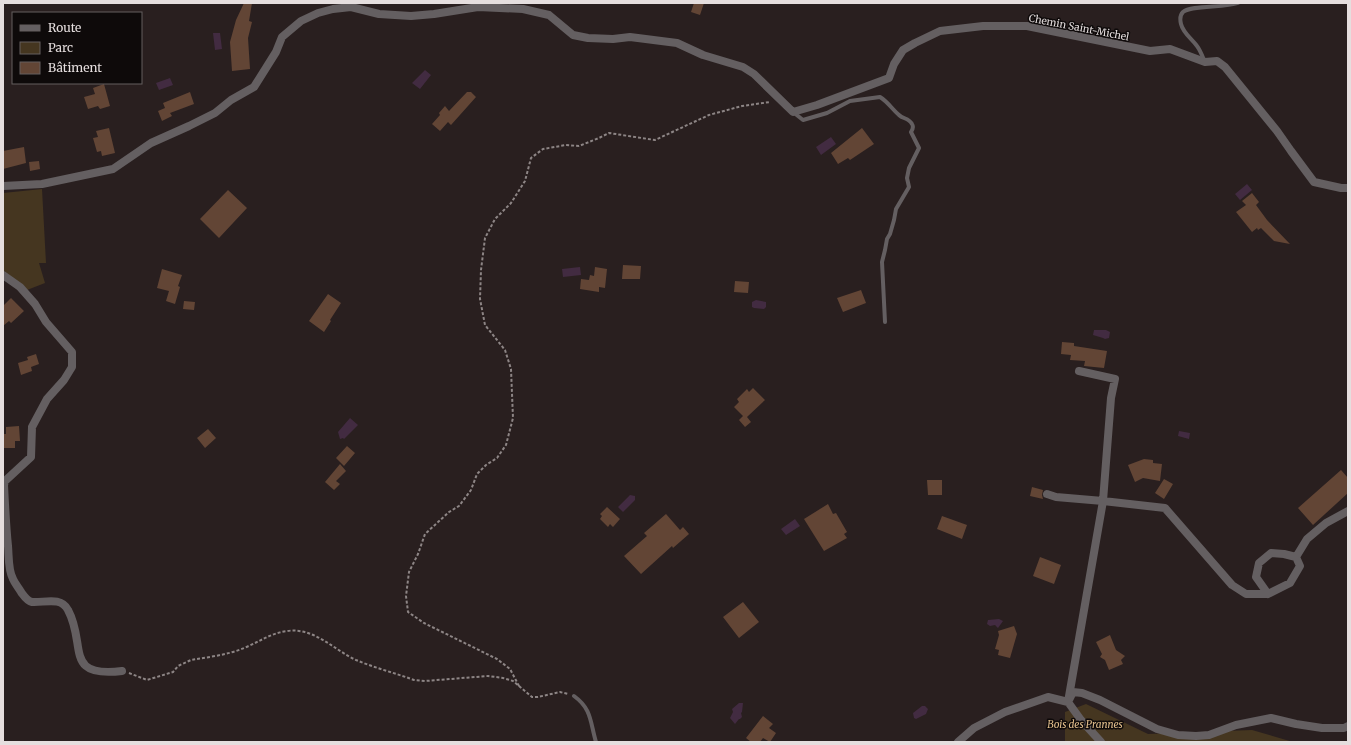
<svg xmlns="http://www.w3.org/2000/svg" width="1351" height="745" viewBox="0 0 1351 745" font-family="Merriweather,serif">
	<rect width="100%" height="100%" fill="#291f1f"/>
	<path fill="#453620" d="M42,189L46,263H39L45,283L27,290L3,270V193Z
		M1086,704L1148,734L1252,730L1293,742H1065V712Z"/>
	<path fill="#422b41" d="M213,33H220L222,49L215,50Z
		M425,70L431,75L420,89L412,83Z
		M170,78L173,85L159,90L156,83Z
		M831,137L836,144L821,155L816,147Z
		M1247,184L1252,190L1240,200L1235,194Z
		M580,267L581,275L563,277L562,269Z
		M756,300L766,302V307L764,309L754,308L752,307V302Z
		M1094,330H1106L1110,332L1109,338L1105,339L1103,338L1093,335Z
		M350,418L358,425L344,439L343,438L340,439L338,432Z
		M1179,431L1190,433L1189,439L1178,436Z
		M630,495L635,496V500L623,512L618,507Z
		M795,519L800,526L786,535L781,529Z
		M999,619L1003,621L998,628L995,625L990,626L987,624L988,620Z
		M739,703H743L742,712L741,713L742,717L740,719H739L735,724L730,718L733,712L732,709Z
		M922,706H925L928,709L926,714L916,719L914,718L913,713Z"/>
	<path fill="#624535" d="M244,3H252L249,21L252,22L248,38L250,69L232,71L230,42L236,20Z
		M694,3H704L700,15L691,12Z
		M104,84L110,106L100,109L98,106L88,109L84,97L95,94L93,88Z
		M190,92L194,104L170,113L172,116L162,121L158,111L165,108L163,103Z
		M467,92H471L476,97L451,125L448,122L440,131L432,124L440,115L439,113L445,106L449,111Z
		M109,128L115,153L102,156L101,151L97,152L93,138L98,137L96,131Z
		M862,128L874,144L850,160L848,158L838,164L831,153Z
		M24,147L26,163L3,169V151Z
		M39,161L40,169L30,171L29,162Z
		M228,190L247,208L219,238L200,219Z
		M1252,193L1259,202L1256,205L1267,220L1290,244L1274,241L1261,228L1258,230L1257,228L1252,232L1236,212L1246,205L1242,201Z
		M623,265L641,266L640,279H622Z
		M595,267L607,269L605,288L599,287V292L580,289L581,279L589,280L590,275L594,276Z
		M162,269L182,275L178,286L180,287L175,304L166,301L169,291L157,288Z
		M735,281L749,282L748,293L734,292Z
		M861,290L866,303L843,312L837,298Z
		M328,294L341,303L330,320L331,321L324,332L309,321Z
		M11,298L24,311L11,323L9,321L3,326V306Z
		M184,301L195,302L194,310L183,309Z
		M1062,342L1074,343V346L1107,351L1104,368L1084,366L1085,361L1070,360L1071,355L1061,354Z
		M36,354L39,364L31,367L32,371L21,375L18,363L28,360L27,357Z
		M753,388L765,400L747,417L751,422L745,427L739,420L743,416L734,407L739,402L737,399L747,389L749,392Z
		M19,426L20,441H15V448H4L3,434H6V427Z
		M208,429L216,438L205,448L197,438Z
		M347,446L355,453L344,466L336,458Z
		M1144,459L1153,460V463L1162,464L1160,481L1143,478L1135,482L1128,465Z
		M340,464L346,471L336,481L340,484L334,490L325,482Z
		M1341,470L1348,478V493L1313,525L1298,508Z
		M1164,479L1173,484L1164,499L1155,493Z
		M927,480H942V495H928Z
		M1032,487L1043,490L1042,495L1043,499L1030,496Z
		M828,504L833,514L836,513L847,532L844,534L847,538L824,551L804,519Z
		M607,507L620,519L613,527L610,524L608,527L600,519L602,516L600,514Z
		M666,514L680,530L683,527L689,534L673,548L672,546L641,574L624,556L647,536L644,533Z
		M942,516L967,525L962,539L937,529Z
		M1040,557L1061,565L1054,584L1033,576Z
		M743,602L759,622L739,638L723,617Z
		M1014,626L1017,634L1010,658L998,655L999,650L995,649L999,635L998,631Z
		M1110,635L1116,650L1125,656L1121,660L1123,664L1109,670L1105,660L1100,657L1102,654L1096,642Z
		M763,716L773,724L769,728L776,733L770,742L763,738L760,742H751L746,738Z"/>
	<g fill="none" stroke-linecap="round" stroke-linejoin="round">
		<path stroke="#8d8585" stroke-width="2" stroke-dasharray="3 2" stroke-linecap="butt" d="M129,673L147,680L173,672L178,666L191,660C208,657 228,655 244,648C259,642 271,633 287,631C314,627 334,650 356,660C375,668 395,673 414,680L425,681L488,676L503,678L513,681L532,697H538L560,692L568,694
			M519,686L510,669L497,659L424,623L408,612L406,596L409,572L418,554L425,534L449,512L459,506L471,490L477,474L486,465L497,458L506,445L513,418L511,369L505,350L485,325L480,299L481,270L485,238L495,219L511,203L525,181L531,158L543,149L566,145L579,146L599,138L609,133L655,140L709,115L742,106L770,102"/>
		<path stroke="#645f61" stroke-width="4" d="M1204,60C1202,55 1200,50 1197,46C1192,39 1183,33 1181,24C1180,20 1180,15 1183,12C1191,5 1225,8 1238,3
			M793,112L803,120L827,113L850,101L880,97C888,102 892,109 899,115C903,119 909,118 912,124C914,127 913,129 911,132L919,148L909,168L907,178L909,187L896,209L894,220L890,234L887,239L885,250L882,262L885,322
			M574,696C592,709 590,722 596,742"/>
		<path stroke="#645f61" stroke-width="8" d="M3,186L42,184L113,169L151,143L189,126L215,113L231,100L254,87L276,52L282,37L301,21L318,13L333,9L351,7L379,14L411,16L434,14L478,7L523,9L549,15L573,35L588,38L613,39L630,37L677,43L703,55L743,67L754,74L793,112L817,105L889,78L894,64L903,50L915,43L940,31L983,26H1027L1150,51L1170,49L1205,62L1217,61L1225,67L1277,131L1291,151L1314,182L1341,188H1348
			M3,275L20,287L35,304L46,322L72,352V367L64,380L47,399L32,427L31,457L5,481L4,485C5,506 6,526 8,546C9,557 8,570 13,579C15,584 19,588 21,592C24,596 27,601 32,602C44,603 61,596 68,610C87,645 63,678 122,671
			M1047,494L1056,497L1103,501L1111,398L1115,379L1079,371
			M1296,557L1307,539L1326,523L1348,511
			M958,742L974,728L1005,712L1048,697L1068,702L1073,692L1082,693L1100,700L1157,729L1178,735L1196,736L1209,735L1236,725L1271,718L1296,724L1322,728H1344L1348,726
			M1101,742L1081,720L1068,702L1103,501L1165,508L1232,585L1246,594H1268L1290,583L1300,566L1296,557L1284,554L1271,553L1259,563L1256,577L1268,594"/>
	</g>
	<g text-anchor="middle" stroke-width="3" stroke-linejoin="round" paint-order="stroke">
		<g font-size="10" fill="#e5dede" stroke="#0e0a0a">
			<text transform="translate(1079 27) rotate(11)" y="4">Chemin Saint-Michel</text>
		</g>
		<g font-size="10" font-style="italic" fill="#e4c08d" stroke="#0e0a0a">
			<text x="1085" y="728">Bois des Prannes</text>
		</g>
	</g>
	<rect width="1351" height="745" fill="none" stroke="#e5dede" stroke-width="8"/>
	<rect x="12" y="12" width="130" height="72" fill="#0e0a0a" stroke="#645f5f"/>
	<rect x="20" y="25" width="20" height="6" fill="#645f61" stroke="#645f5f"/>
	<text x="48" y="32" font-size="12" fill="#e5dede">Route</text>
	<rect x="20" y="42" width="20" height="12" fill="#453620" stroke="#645f5f"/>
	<text x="48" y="52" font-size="12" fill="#e5dede">Parc</text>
	<rect x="20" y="62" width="20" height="12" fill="#624535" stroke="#645f5f"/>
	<text x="48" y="72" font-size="12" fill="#e5dede">Bâtiment</text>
</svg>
